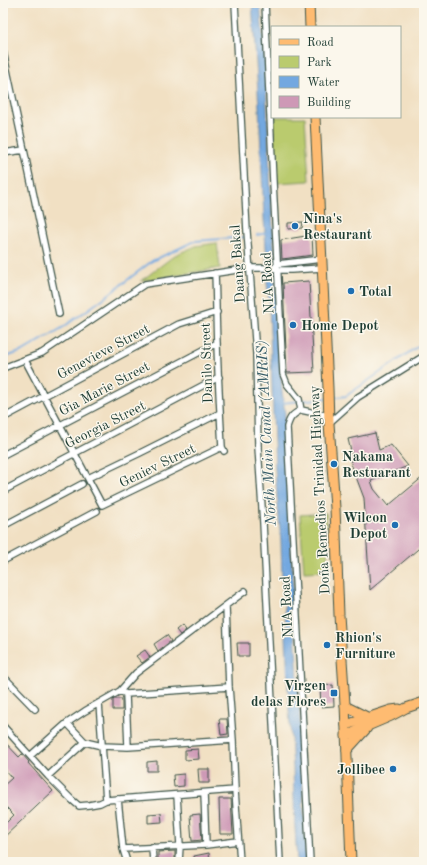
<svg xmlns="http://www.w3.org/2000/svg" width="427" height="865" viewBox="0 0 427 865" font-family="'Old Standard TT',serif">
	<rect width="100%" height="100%" fill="#fbf7ec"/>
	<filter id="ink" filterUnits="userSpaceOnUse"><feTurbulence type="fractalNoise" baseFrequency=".025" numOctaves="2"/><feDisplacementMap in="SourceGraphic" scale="8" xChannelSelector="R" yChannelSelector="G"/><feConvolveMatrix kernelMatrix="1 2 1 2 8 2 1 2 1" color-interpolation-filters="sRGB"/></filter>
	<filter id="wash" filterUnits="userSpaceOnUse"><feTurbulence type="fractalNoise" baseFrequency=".012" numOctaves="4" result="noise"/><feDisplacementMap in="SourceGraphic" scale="16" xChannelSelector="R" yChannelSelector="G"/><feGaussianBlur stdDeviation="0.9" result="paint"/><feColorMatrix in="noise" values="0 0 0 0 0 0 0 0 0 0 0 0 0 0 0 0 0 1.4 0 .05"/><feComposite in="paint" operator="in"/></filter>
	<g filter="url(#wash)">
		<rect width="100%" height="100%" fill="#f1e0c3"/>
		<path fill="#bacb6e" stroke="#6c8451" d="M273,117H305L309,181L276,183Z
			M217,243L220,268L141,281L175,255L196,246Z
			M326,513L328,571L304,572L300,515Z"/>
		<path fill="#73a8e0" stroke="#49728a" d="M252,3H260L265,61L271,195L275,262L274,268L282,391L285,414L284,427L290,526L295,629L299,698L306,862H297L295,827L293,768L289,710L285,611L282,579L281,542L275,469L269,303L266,273L267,262L264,219L259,107Z"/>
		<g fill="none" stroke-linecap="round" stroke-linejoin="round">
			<path stroke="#73a8e0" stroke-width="2" d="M257,235L267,233
				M3,358L23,351L62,328L104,298L152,261L195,241L246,237
				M330,398L346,396L424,342
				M282,403L326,398"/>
		</g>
		<g id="blocks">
			<path fill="#ce99b6" d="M303,222L302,228L288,229V223Z
				M312,235L313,255L282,259L281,240Z
				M309,281L314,372L287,373L283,283Z
				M375,433L379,450L391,445L408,466L371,481L374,489L388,506L424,476V544L370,590L364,498L350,461L353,460L348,439Z
				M182,625L186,630L180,635L176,630Z
				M167,635L171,641L158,651L154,644Z
				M237,643H249V656H238Z
				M145,650L150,657L142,663L136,656Z
				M333,685L334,706L321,707L320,686Z
				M114,699H122V710H113V700Z
				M219,719H227L228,734L221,735Z
				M3,740L19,757L22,754L29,762L28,763L53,791L3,838V826L14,815L3,804V786L12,778L3,768Z
				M198,749L199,759L185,760V750Z
				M157,761V771H147V762Z
				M198,769H209V783H199Z
				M184,774V786L174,787L173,775Z
				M219,799H231L233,834H220Z
				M161,813L162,822L148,823V814Z
				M200,814L202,840L192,841L190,815Z
				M175,851V862H170V860H158V852Z
				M209,853L210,862H195L194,856Z"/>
		</g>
	</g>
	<g filter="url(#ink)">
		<use href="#blocks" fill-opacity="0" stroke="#3e5549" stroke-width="1"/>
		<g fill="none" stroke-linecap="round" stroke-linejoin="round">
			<g stroke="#3e5549" stroke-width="8">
				<path id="minor" d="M235,3L247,231L256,354L258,447L263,523L280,862
					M265,3L273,182L283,374L287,384L299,399L301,410
					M3,51L59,314
					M3,153L24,150
					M276,266L278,264L322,259
					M215,273C216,296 216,319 217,343C218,377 220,412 222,447L224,451
					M25,360L102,505L222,447
					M3,368L42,353L145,284L250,268H274L278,270H291L322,268
					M301,410C292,415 290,417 287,427C296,572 303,717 310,862
					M301,410L329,416
					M3,418L179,324L217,312
					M329,423L358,397L424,356
					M3,455L217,343
					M88,478L140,453L220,413
					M3,491L219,377
					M3,526L82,484
					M3,561L97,511
					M226,606L229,687L233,740L235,790L240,862
					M3,676L35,709
					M120,691L126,694L229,687
					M126,694L128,747
					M99,703L106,800
					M67,723L85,742L102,746L128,747L233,740
					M3,726L48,776L72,800L79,806L89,805L100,803L106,800L235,790
					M30,756L67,723L85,711L120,691L136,673L245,591
					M48,776L85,742
					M204,793L206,845
					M177,795L180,846L179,862
					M118,799L123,849L127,862
					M152,847L153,862
					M123,849L206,845L238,841"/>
			</g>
			<g stroke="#3e5549" stroke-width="11">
				<path id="primary" d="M345,706L367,717
					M346,725L391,710L399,709
					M346,736L363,728L391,716L406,708L424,702
					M347,750L367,728"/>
			</g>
			<g stroke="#3e5549" stroke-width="11">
				<path id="trunk" d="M309,3L310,27
					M315,117L328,388L329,423L335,508L339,615L345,704L351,862"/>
			</g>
			<use href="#minor" stroke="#fff" stroke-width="5.5"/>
			<use href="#primary" stroke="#febb71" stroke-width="9"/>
			<use href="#trunk" stroke="#febb71" stroke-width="9"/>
		</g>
	</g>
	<g fill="#1f6fb2" stroke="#fbf7ec" stroke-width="1.5">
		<circle cx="295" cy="226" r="4"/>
		<circle cx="351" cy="291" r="4"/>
		<circle cx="293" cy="325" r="4"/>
		<circle cx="334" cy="464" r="4"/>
		<circle cx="395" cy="525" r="4"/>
		<circle cx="327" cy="645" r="4"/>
		<rect x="330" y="689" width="8" height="8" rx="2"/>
		<circle cx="393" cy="769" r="4"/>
	</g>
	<g text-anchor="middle" stroke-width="3" stroke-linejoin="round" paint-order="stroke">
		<g font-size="14" font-weight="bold" fill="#1f3d34" stroke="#fbf7ec" text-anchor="start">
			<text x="303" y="223">Nina's<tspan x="303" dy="16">Restaurant</tspan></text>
			<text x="359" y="296">Total</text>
			<text x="301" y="330">Home Depot</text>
			<text x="342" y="461">Nakama<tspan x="342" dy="16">Restuarant</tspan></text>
			<text x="387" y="522" text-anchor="end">Wilcon<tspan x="387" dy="16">Depot</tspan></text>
			<text x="335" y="642">Rhion's<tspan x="335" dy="16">Furniture</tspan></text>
			<text x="326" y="690" text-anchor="end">Virgen<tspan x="326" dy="16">delas Flores</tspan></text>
			<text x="385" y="774" text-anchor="end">Jollibee</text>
		</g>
		<g font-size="14" fill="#1f3d34" stroke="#fbf7ec">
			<text transform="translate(237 264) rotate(-94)" y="5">Daang Bakal</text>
			<text transform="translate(267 283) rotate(-93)" y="5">NIA Road</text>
			<text transform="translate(103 351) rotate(-28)" y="5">Genevieve Street</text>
			<text transform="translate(206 363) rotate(-92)" y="5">Danilo Street</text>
			<text transform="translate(104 388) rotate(-28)" y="5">Gia Marie Street</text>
			<text transform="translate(105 424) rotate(-27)" y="5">Georgia Street</text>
			<text transform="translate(157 465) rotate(-26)" y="5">Geniev Street</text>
			<text transform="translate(319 490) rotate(-93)" y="5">Doña Remedios Trinidad Highway</text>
			<text transform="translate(286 607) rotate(-93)" y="5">NIA Road</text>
		</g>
		<g font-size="15" font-style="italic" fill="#385d68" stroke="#fbf7ec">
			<text transform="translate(266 433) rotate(-93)" y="5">North Main Canal (AMRIS)</text>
		</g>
	</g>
	<rect width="427" height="865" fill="none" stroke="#fbf7ec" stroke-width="16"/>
	<rect x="271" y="26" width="130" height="92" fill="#fbf7ec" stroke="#a3ada2"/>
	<rect x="279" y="39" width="20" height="6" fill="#febb71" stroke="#a3ada2"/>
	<text x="307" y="46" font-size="12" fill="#1f3d34">Road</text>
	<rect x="279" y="56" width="20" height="12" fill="#bacb6e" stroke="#a3ada2"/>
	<text x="307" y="66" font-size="12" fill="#1f3d34">Park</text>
	<rect x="279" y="76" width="20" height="12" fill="#73a8e0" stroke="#a3ada2"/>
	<text x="307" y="86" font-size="12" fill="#1f3d34">Water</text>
	<rect x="279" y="96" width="20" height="12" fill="#ce99b6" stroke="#a3ada2"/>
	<text x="307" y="106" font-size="12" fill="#1f3d34">Building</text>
</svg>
